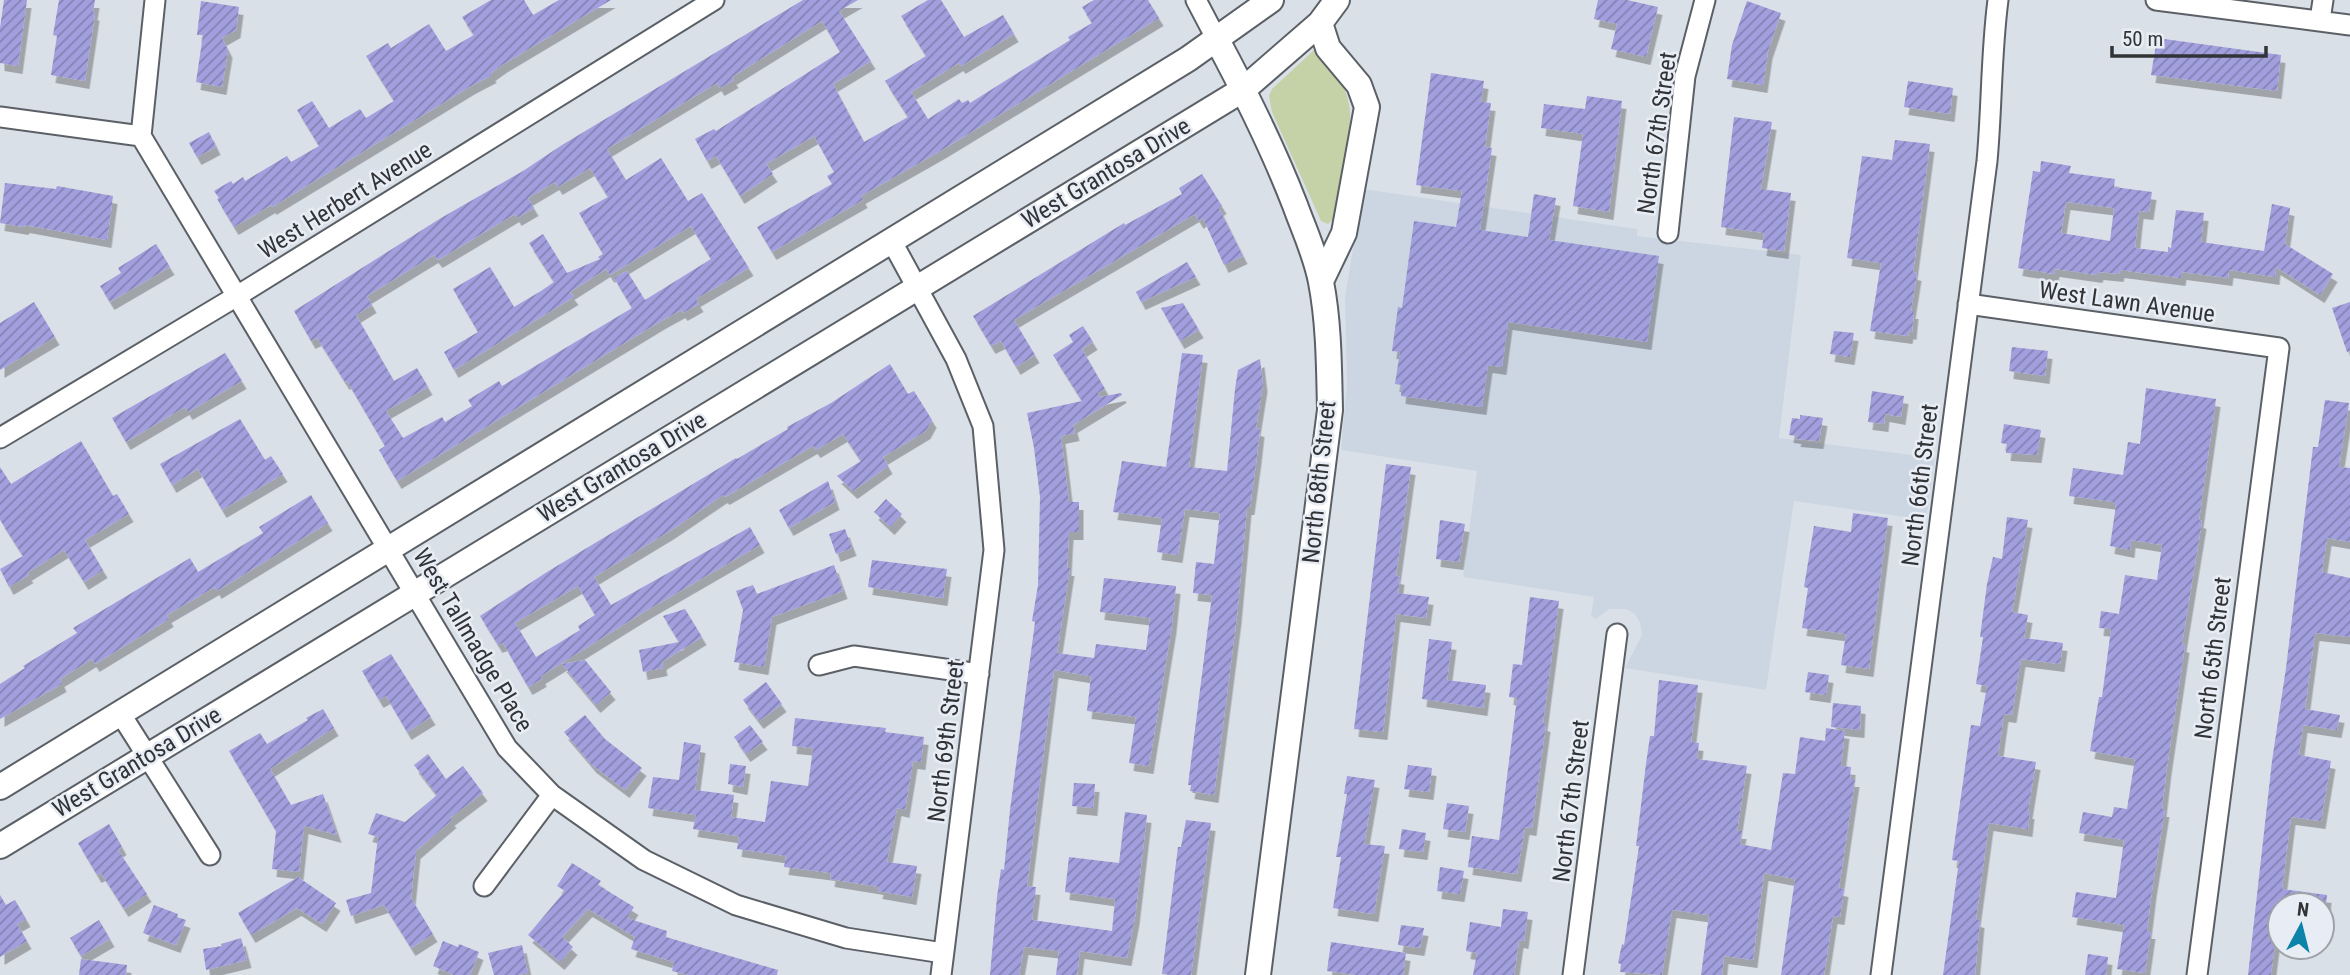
<svg xmlns="http://www.w3.org/2000/svg" width="2350" height="975" viewBox="0 0 2350 975" font-family="'Roboto Condensed',sans-serif">
	<defs>
		<pattern id="building-hatch" width="6" height="6" patternUnits="userSpaceOnUse" patternTransform="scale(1.75)"><rect width="6" height="6" fill="#a19fdd"/><path d="M-1 1l2-2M0 6l6-6M5 7l2-2" fill="none" stroke="#8482b4"/></pattern>
		<filter id="shadow"><feDropShadow dx="4.5" dy="8" stdDeviation="0" flood-color="#0004"/></filter>
	</defs>
	<rect width="100%" height="100%" fill="#dae0e7"/>
	<path fill="#ccd6e3" d="M1363,189L1637,229V236L1801,255L1779,438L1935,458L1926,520L1794,501L1766,690L1625,668L1642,635L1640,623L1635,614L1626,609H1609L1596,619L1591,616L1594,597L1463,577L1477,471L1341,450L1347,383L1345,297Z"/>
	<path fill="#c5d2a7" d="M1314,50C1321,65 1337,73 1344,89C1361,123 1339,180 1334,218L1328,224L1321,221L1317,212L1272,112L1269,96L1272,89Z"/>
	<path fill="url(#building-hatch)" fill-rule="evenodd" filter="url(#shadow)" d="M4,0H27L18,66L0,63V28Z
		M59,0H95L93,12L95,13L85,81L51,75L57,36L53,35Z
		M491,0H524L533,15L559,0H611L502,65L491,73L492,75L471,86L272,207L271,205L234,227L217,199L219,198L214,191L231,181L233,184L243,177L245,181L287,156L291,162L319,146L297,110L312,101L329,128L360,109L366,118L394,101L366,56L388,43L391,48L429,24L446,51L474,35L462,17Z
		M803,0H858L839,11L871,61L833,84L864,142L908,117L885,81L926,56L901,16L928,0H941L964,37L1003,15L1014,34L961,66L959,63L911,92L928,119L959,99L962,103L968,100L970,103L1070,40L1068,37L1092,23L1082,7L1094,0H1148L1159,18L942,150L861,196L863,200L772,252L757,227L832,184L827,176L834,172L814,136L766,164L773,174L740,196L716,156L707,161L695,139L714,129L716,131L840,52L822,21L732,77L734,80L720,88L717,83L607,149L626,180L661,158L688,201L702,193L749,268L696,299L699,304L683,313L681,310L661,321L397,481L379,450L385,446L347,381L345,382L317,338L311,341L294,311L441,218L523,171L562,145ZM590,168L608,197L579,213L603,254L598,257L600,259L567,273L543,234L529,243L554,282L541,291L514,307L490,267L453,289L478,332L444,352L454,370L574,297L570,292L606,269L610,275L691,226L711,259L645,300L627,271L614,278L632,308L502,386L499,381L468,400L472,406L445,422L442,417L403,438L386,411L428,387L417,368L394,381L356,315L372,305L367,296L434,255L438,260L515,214L517,218L534,208L528,198L555,182L558,187Z
		M1598,0H1627L1658,7L1646,57L1611,49L1617,24L1594,19Z
		M201,1L239,7L236,30L222,38L228,50L222,87L196,82L203,35H197Z
		M1747,1L1781,13L1768,51L1763,85L1727,79L1732,45Z
		M2157,38L2281,55L2277,91L2151,75Z
		M1431,73L1484,81L1481,102L1491,103L1485,147L1492,148L1480,230L1528,237L1534,194L1556,198L1549,240L1659,256L1647,342L1508,322L1502,367L1488,365L1482,407L1401,396L1402,385L1395,384L1400,352L1392,351L1398,307L1402,308L1414,221L1456,227L1462,191L1416,185Z
		M1908,81L1953,88L1950,114L1904,107Z
		M1587,96L1622,101L1609,212L1573,206L1583,134L1541,128L1544,104L1585,109Z
		M1734,117L1772,122L1761,189L1791,193L1784,251L1762,248L1764,233L1721,227Z
		M209,132L216,147L197,157L189,143Z
		M1895,140L1930,144L1913,272L1917,273L1911,311H1914L1912,332L1909,331L1908,336L1870,331L1881,263L1847,258L1862,156L1892,160Z
		M2041,161L2071,166L2069,173L2115,179L2114,187L2152,192L2149,212L2139,211L2135,248L2168,252V247L2171,248L2176,210L2204,213L2201,242L2264,251L2272,204L2290,208L2285,244L2333,274L2320,295L2276,267L2275,277L2229,270L2228,278L2182,272L2181,278L2120,270L2119,274L2099,272L2098,275L2055,269L2054,274L2018,268L2033,171L2040,172ZM2066,202L2114,208L2110,241L2061,233Z
		M1202,174L1222,206L1219,208L1243,256L1224,265L1203,218L1199,221L1195,214L1014,320L1035,355L1016,367L1001,341L991,346L973,316L1124,223L1125,225L1182,194L1179,188Z
		M5,183L56,189L57,186L113,196L107,240L25,225L24,227L0,223Z
		M156,244L170,267L110,302L100,286L121,273L118,268Z
		M1187,262L1196,277L1141,302L1136,292Z
		M34,302L55,337L0,370V323Z
		M2350,302V351L2347,352L2332,308Z
		M1183,303L1199,330L1180,341L1161,308Z
		M1083,326L1093,342L1082,349L1105,389L1098,393L1100,397L1121,393L1122,395L1073,425L1075,433L1061,436L1069,502H1079V532H1069L1067,568H1070L1057,653L1094,658L1096,644L1146,650L1150,618L1100,612L1104,578L1176,586L1172,625L1149,766L1129,763L1136,717L1087,711L1091,676L1054,670L1027,886L1036,887L1032,920L1112,931L1115,899L1065,892L1069,857L1119,863L1125,812L1147,815L1135,917L1127,958L1080,951L1077,975H1056L1059,951L1024,947L1019,975H990L997,897L1001,869L1004,870L1010,810L1035,622L1032,621L1038,585L1040,497L1034,448L1027,413L1082,401L1053,355L1073,342L1069,335Z
		M1834,331L1854,333L1850,357L1830,354Z
		M2012,347L2048,351L2045,376L2009,371Z
		M225,353L242,381L188,412L185,407L126,442L112,418Z
		M1182,353L1203,355L1189,467L1227,471L1235,389L1238,370L1260,359L1263,384L1256,428L1260,429L1257,456L1250,507H1247L1237,616L1214,795L1190,791L1191,785H1188L1212,595L1193,593L1196,562L1214,564L1220,513L1185,509L1178,555L1157,552L1162,518L1113,512L1122,461L1166,467Z
		M890,364L908,394L914,391L932,420L926,431L883,457L888,466L853,491L837,476L861,461L843,434L816,450L813,446L725,497L723,495L670,531L594,577L611,605L750,527L760,545L644,612L541,676L542,679L528,687L503,643L498,645L480,616L547,572L736,458L737,459L788,429L787,427L831,403ZM578,586L595,615L578,626L580,630L536,657L515,623Z
		M2146,388L2216,399L2199,520L2202,521L2182,644L2185,645L2167,767L2162,809H2165L2152,890L2147,931H2151L2145,973L2117,969L2124,925L2072,917L2076,892L2116,898L2124,840L2079,833L2083,812L2112,817L2114,807L2127,809L2135,759L2090,751L2099,697H2102L2111,629L2099,628L2101,611L2119,614L2125,575L2157,580L2162,545L2131,540L2130,550L2110,546L2116,505H2114V502L2069,496L2073,468L2123,475L2128,442L2140,444Z
		M1872,391L1904,396L1901,417L1885,414L1884,424L1868,422Z
		M2325,400L2349,403L2339,467L2350,468V542L2327,538L2322,572L2350,578V637L2315,633L2305,709L2340,715L2337,730L2303,725L2299,755L2331,761L2321,821L2291,817L2282,889L2327,895L2326,905H2280L2271,975H2248L2272,761L2286,668L2313,447H2318Z
		M1800,415L1823,418L1819,441L1796,439L1797,436L1789,435L1792,418L1800,419Z
		M240,419L265,460L271,456L283,474L222,510L198,469L172,485L160,464Z
		M2004,424L2041,430L2037,455L2006,453L2007,444L2001,443Z
		M81,441L113,496L117,494L129,514L85,540L103,570L84,582L64,550L27,573L29,575L9,587L0,569L23,556L0,520V467L11,484Z
		M1386,464L1411,467L1396,576L1400,577L1398,593L1429,597L1426,618L1396,614L1383,732L1354,729Z
		M828,481L835,502L789,528L779,510Z
		M311,495L328,523L217,591L215,587L167,615L169,619L95,664L92,659L60,679L62,684L0,719V684L25,668L23,666L77,633L73,628L190,558L198,572L263,533L259,527Z
		M886,499L902,514L890,527L874,512Z
		M1853,513L1888,518L1869,669L1841,665L1846,634L1802,628L1808,588L1804,587L1814,526L1851,532Z
		M2007,517L2028,520L2012,612L2028,615L2024,638L2063,643L2060,664L2021,659L2012,715L2004,714L1998,756L2036,762L2028,811H2030L2028,829L1989,823L1976,919L1980,920L1975,975H1943L1959,861L1952,860L1971,725L1980,726L1987,686L1976,684L1983,637H1980L1987,584L1993,557L2002,559Z
		M1440,520L1465,524L1459,562L1436,559Z
		M845,529L852,548L836,554L829,534Z
		M872,560L947,569L943,598L868,587Z
		M834,565L843,591L772,617L764,667L734,662L743,610L736,591L753,585L757,594Z
		M1530,597L1559,601L1543,723L1546,724L1532,828L1525,827L1517,874L1468,867L1472,836L1499,840L1517,698L1509,697L1513,664L1522,665Z
		M685,609L702,637L662,662L663,668L643,672L639,650L679,642L663,616Z
		M1429,639L1452,642L1447,680L1486,685L1483,708L1422,699Z
		M391,654L431,717L407,732L386,696L379,700L362,671Z
		M585,660L611,692L596,705L562,664Z
		M1808,672L1829,675L1826,695L1805,692Z
		M1659,680L1698,685L1691,742L1699,743L1697,759L1747,766L1737,831H1742L1740,844L1771,850L1783,773L1795,774L1800,737L1825,741L1826,728L1845,731L1841,766L1851,767L1850,779H1855L1839,888L1844,889L1840,917L1833,916L1824,975H1781L1795,879L1764,873L1753,960L1724,956L1722,975H1701L1709,915L1672,910L1662,975L1620,972L1621,964L1618,963L1622,944L1624,945L1639,846H1636L1646,764L1650,736H1654Z
		M766,682L782,704L759,721L743,700Z
		M1833,703L1861,706L1860,730L1831,727Z
		M323,709L334,728L270,769L291,805L323,794L337,835L304,826L299,872L272,869L276,831L229,751L260,733L267,744L308,720L306,718Z
		M585,715L605,739L642,768L625,790L592,765L564,732Z
		M795,718L886,728L885,732L924,737L921,762L913,761L905,810L897,808L887,862L917,866L912,897L878,891L879,887L830,879L831,873L784,867L786,856L737,849L739,836L693,829L696,815L648,808L653,777L679,780L684,742L701,745L695,790L734,795L731,817L765,822L771,781L808,786L813,748L792,746Z
		M750,725L763,742L746,754L734,737Z
		M428,754L446,779L463,766L483,793L450,818L452,820L416,851L411,898L433,934L411,948L384,905L351,916L346,900L371,893L378,837L368,834L376,813L405,822L437,795L414,765Z
		M730,764L746,766L743,787L728,784Z
		M1408,765L1432,768L1429,792L1404,789Z
		M1347,776L1375,780L1364,844L1385,846L1374,914L1333,908L1341,857H1336L1347,794H1344Z
		M1074,783L1095,784L1093,808L1072,806Z
		M1447,803L1469,806L1465,832L1443,829Z
		M1186,820L1211,823L1191,975H1171L1162,974L1178,847H1181Z
		M109,824L122,847L118,850L147,894L124,909L101,873L97,875L78,843Z
		M1402,829L1426,833L1423,852L1399,849Z
		M572,863L601,881L598,885L634,907L627,918L667,931L666,937L778,970L777,975H688L672,971L674,962L631,949L635,937L588,909L562,937L573,947L560,962L528,935L565,891L557,886Z
		M1440,867L1464,871L1460,894L1437,891Z
		M298,877L336,903L322,924L297,908L251,935L238,913Z
		M0,895L6,905L15,900L26,919L17,924L27,941L0,957Z
		M154,905L178,914L177,917L186,920L176,945L143,933Z
		M1503,909L1528,912L1524,941L1519,940L1514,975H1473L1477,953L1466,951L1470,922L1501,927Z
		M99,920L110,939L81,956L70,938Z
		M1401,925L1424,928L1420,948L1398,945Z
		M241,938L247,960L206,970L203,949L222,946L221,944Z
		M443,941L458,947L459,944L479,952L470,975H454L433,966Z
		M1331,942L1406,953L1403,975H1356L1327,971Z
		M522,945L528,973L518,975H494L488,953Z
		M2088,954L2108,957L2106,975H2085Z
		M81,959L127,965L126,975H79Z"/>
	<g fill="none" stroke-linecap="round" stroke-linejoin="round">
		<g stroke="#5b6067" stroke-width="23">
			<path id="minor" d="M1196,0L1217,40
				M2156,0L2350,25
				M2320,20L2323,0
				M0,117L141,136
				M141,136L507,748L552,795L644,860L736,905L846,938L943,953
				M141,136L155,0
				M1668,233L1685,76L1705,0
				M891,240L956,359L983,426L994,550L941,975
				M1968,304L2279,348L2197,975
				M0,438L237,296L714,0
				M819,665L854,656L979,674
				M120,713L210,855
				M484,886L552,795
				M1573,975L1617,634
				M1881,975L1987,161C1992,107 1991,53 1998,0"/>
		</g>
		<g stroke="#5b6067" stroke-width="28">
			<path id="tertiary" d="M1320,23L1328,48L1359,85L1367,107L1344,233L1321,281
				M1217,40C1246,94 1273,148 1295,205C1304,230 1316,255 1321,282C1329,323 1329,368 1330,410L1258,975
				M0,787L1188,59L1271,0
				M0,846L1244,89L1320,23L1337,0"/>
		</g>
		<use href="#minor" stroke="#fff" stroke-width="19"/>
		<use href="#tertiary" stroke="#fff" stroke-width="24"/>
	</g>
	<g text-anchor="middle" stroke-width="5" stroke-linejoin="round" paint-order="stroke">
		<g font-size="24" fill="#313336" stroke="#e8edf5">
			<text transform="translate(1657 133) rotate(-82)" y="8">North 67th Street</text>
			<text transform="translate(1106 173) rotate(-31)" y="8">West Grantosa Drive</text>
			<text transform="translate(345 200) rotate(-32)" y="8">West Herbert Avenue</text>
			<text transform="translate(2127 302) rotate(8)" y="8">West Lawn Avenue</text>
			<text transform="translate(622 467) rotate(-31)" y="8">West Grantosa Drive</text>
			<text transform="translate(1319 482) rotate(-84)" y="8">North 68th Street</text>
			<text transform="translate(1920 485) rotate(-83)" y="8">North 66th Street</text>
			<text transform="translate(473 640) rotate(59)" y="8">West Tallmadge Place</text>
			<text transform="translate(2213 658) rotate(-83)" y="8">North 65th Street</text>
			<text transform="translate(946 741) rotate(-83)" y="8">North 69th Street</text>
			<text transform="translate(137 762) rotate(-31)" y="8">West Grantosa Drive</text>
			<text transform="translate(1571 801) rotate(-83)" y="8">North 67th Street</text>
		</g>
	</g>
	<g transform="translate(2301 926) rotate(7)"><circle r="33" fill="#e8edf5" stroke="#9fa3a9" stroke-width="2"/>
	<path d="M0-5L12 26L0 18L-12 26Z" fill="#0c84a9"/>
	<text y="-10" font-size="19" font-weight="bold" text-anchor="middle" fill="#313336">N</text>
	</g>
	<path d="M2112 46v10h154v-10" fill="none" stroke="#313336" stroke-width="3.5"/>
	<text x="2122" y="46" font-size="21" fill="#313336" stroke="#e8edf5" stroke-width="5" paint-order="stroke">50 m</text>
</svg>
